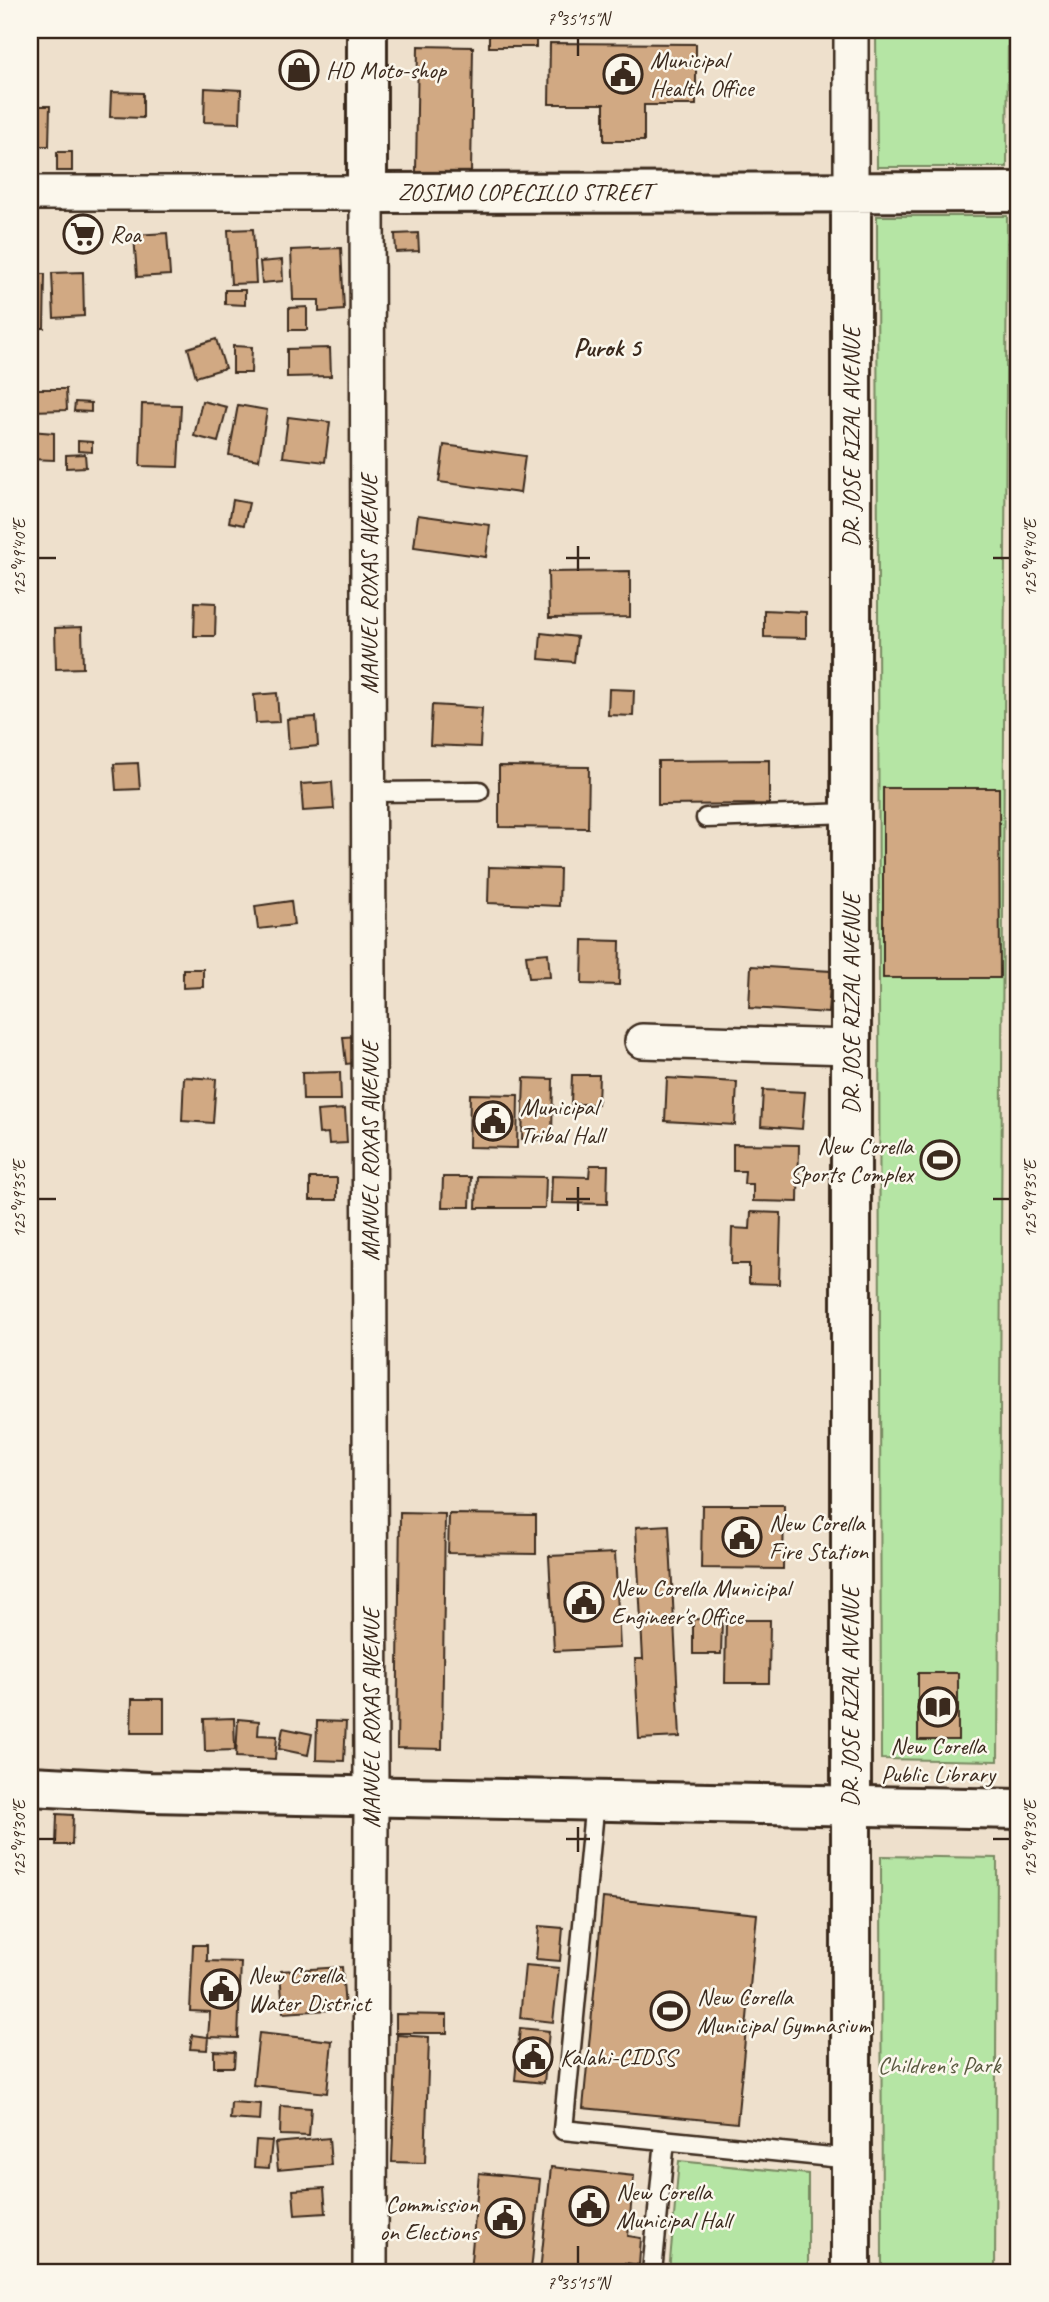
<svg xmlns="http://www.w3.org/2000/svg" width="1049" height="2302" viewBox="0 0 1049 2302" font-family="Caveat,sans-serif">
	<rect width="100%" height="100%" fill="#eee0cc"/>
	<filter id="ink" filterUnits="userSpaceOnUse"><feTurbulence type="fractalNoise" baseFrequency=".0143" numOctaves="2"/><feDisplacementMap in="SourceGraphic" scale="14" xChannelSelector="R" yChannelSelector="G"/><feConvolveMatrix kernelMatrix="1 2 1 2 8 2 1 2 1" color-interpolation-filters="sRGB"/></filter>
	<g filter="url(#ink)">
		<path fill="#b5e5a4" stroke="#788861" stroke-width="2" d="M876,30H1008L1007,167H877Z
			M877,216H1007L998,1761L881,1759Z
			M881,1856L997,1858L995,2272H882Z
			M679,2161L808,2174V2272H669Z"/>
		<path fill="#d1a983" stroke="#3b2a1e" stroke-width="2" d="M489,30H536V47H489Z
			M550,43L696,44V105H644V141H604V104H549Z
			M418,46L473,47L471,173L416,172Z
			M205,88L241,90L240,123L204,122Z
			M111,92L143,93V118L110,117Z
			M30,106H50L49,146H38V157H30Z
			M57,152H72V171H57Z
			M253,229L256,283L231,284L228,230Z
			M167,233L170,275L137,277L134,235Z
			M418,233L419,251L396,252L395,234Z
			M341,248L344,310L319,312V300H293L291,250Z
			M282,260L283,281L262,283L260,262Z
			M83,272L84,316L54,318L52,273Z
			M30,274H45L44,328H30Z
			M225,290H245V305L225,304Z
			M307,307V330H289V308Z
			M216,339L225,368L196,377L188,348Z
			M233,346L252,347L251,373H233Z
			M330,348L331,376L287,377V349Z
			M31,389H66L67,410L31,411Z
			M202,401L227,407L218,442L194,436Z
			M75,402L91,403V412L74,411Z
			M142,404L181,405L178,467L140,466Z
			M238,405L267,410L259,460L229,455Z
			M288,417L330,422L325,462L283,457Z
			M30,431L54,433V460L30,459Z
			M78,441L92,442V452L78,451Z
			M444,445L525,456L520,493L439,482Z
			M85,454L86,467L66,468V455Z
			M233,500L249,503L244,525L229,522Z
			M418,515L490,525L486,557L414,547Z
			M630,571V617L549,618L548,572Z
			M195,602L216,603L215,636H194Z
			M764,610L806,612V638L764,637Z
			M82,627L83,668L56,669L55,628Z
			M541,633L577,637L574,662L539,659Z
			M609,689L634,690L633,716L608,715Z
			M277,693L279,722L256,723L254,695Z
			M432,705L482,708L480,747L430,745Z
			M316,717L318,746L289,749L287,719Z
			M769,760V804L658,805V761Z
			M138,763L140,789L116,790L114,764Z
			M499,766L589,767L588,828L499,827Z
			M332,782L334,809L303,811L301,784Z
			M883,788H999L1000,978H883Z
			M489,867L560,869L559,906L488,903Z
			M291,901L294,925L258,929L255,906Z
			M583,940L620,941L619,985L582,984Z
			M548,953L550,977L529,978L526,955Z
			M751,966L831,971L828,1013L749,1008Z
			M183,969H203V987L183,988Z
			M361,1036L364,1062L346,1064L343,1037Z
			M340,1072L341,1100H303L302,1073Z
			M572,1075H599L598,1104H571Z
			M184,1077L216,1079L213,1123L182,1121Z
			M524,1078L553,1079L552,1140L522,1139Z
			M667,1078L737,1082L735,1125L665,1121Z
			M763,1090L805,1092L802,1129L761,1126Z
			M470,1094L518,1095L517,1148L469,1147Z
			M345,1109L347,1143L329,1144L328,1133L319,1134L317,1111Z
			M733,1144L799,1145L798,1202L753,1201V1184H744L745,1171H733Z
			M590,1165H608L607,1204L551,1203L552,1176L589,1177Z
			M477,1176L546,1177L545,1208H476Z
			M443,1177H471L470,1207H442Z
			M310,1178H337V1200H310Z
			M751,1212L781,1213L779,1284L749,1283V1264H731L732,1228L750,1229Z
			M702,1505H784L783,1569L701,1568Z
			M400,1513L445,1514L442,1749L397,1748Z
			M449,1514L536,1515V1554L448,1553Z
			M669,1525L680,1737L639,1739L635,1659H643L636,1527Z
			M615,1553L620,1648L554,1651L549,1556Z
			M693,1619L722,1620L721,1654H693Z
			M726,1620H770L769,1683H725Z
			M918,1673H958V1740H918Z
			M132,1699H164V1733H131Z
			M234,1718L235,1750L205,1751L204,1719Z
			M238,1719L259,1721L258,1735L277,1736L275,1759L236,1757Z
			M317,1721L346,1722L344,1761L316,1760Z
			M283,1728L312,1734L308,1755L279,1749Z
			M57,1814L73,1815L72,1845H56Z
			M603,1898L757,1914L737,2123L583,2108Z
			M539,1926L563,1928L560,1961L536,1959Z
			M193,1945H207V1961L241,1962L238,2038L208,2037L210,2012L190,2011Z
			M525,1965L559,1968L553,2022L520,2018Z
			M342,1967L345,2009L283,2013L280,1971Z
			M396,2014L447,2015V2033H396Z
			M520,2028L549,2031L544,2083L515,2080Z
			M259,2033L332,2041L327,2093L253,2085Z
			M192,2035L208,2037L207,2050L190,2049Z
			M397,2035L429,2037L425,2163L392,2162Z
			M214,2051L235,2052L234,2067H214Z
			M231,2102L261,2104L260,2121L230,2119Z
			M281,2106L311,2108L309,2136L280,2135Z
			M329,2138L331,2165L278,2170L275,2143Z
			M256,2140L272,2141L269,2168L254,2167Z
			M551,2167L634,2176L628,2236L641,2238L639,2265L625,2263L624,2272H540Z
			M479,2173L540,2179L531,2272H470Z
			M324,2188L326,2213L295,2215L293,2190Z"/>
		<g fill="none" stroke-linecap="round" stroke-linejoin="round">
			<g stroke="#3b2a1e" stroke-width="23">
				<path id="service" d="M369,792L479,791
					M706,818L851,813
					M595,1801L563,2130L851,2159
					M652,2272L665,2140"/>
			</g>
			<g stroke="#3b2a1e" stroke-width="38">
				<path id="minor" d="M851,30V191
					M30,193H367L371,1797L370,2272
					M642,1041L851,1047"/>
			</g>
			<g stroke="#3b2a1e" stroke-width="44">
				<path id="tertiary" d="M30,1786L149,1792L1019,1809"/>
			</g>
			<g stroke="#3b2a1e" stroke-width="44">
				<path id="secondary" d="M367,30V193L1019,192
					M851,191V2272"/>
			</g>
			<use href="#service" stroke="#fbf7ec" stroke-width="18"/>
			<use href="#minor" stroke="#fbf7ec" stroke-width="33"/>
			<use href="#tertiary" stroke="#fbf7ec" stroke-width="38"/>
			<use href="#secondary" stroke="#fbf7ec" stroke-width="38"/>
		</g>
	</g>
	<path fill="none" stroke="#3b2a1e" stroke-width="2.5" d="M578,38V56M578,546V571M38,558H56M566,558H590M993,558H1010M578,1187V1211M38,1199H56M566,1199H590M993,1199H1010M578,1827V1852M38,1839H56M566,1839H590M993,1839H1010M578,2246V2264"/>
	<defs>
		<g id="shop-ring" transform="scale(2.0125)"><circle r="9.5" fill="#fbf7ec" stroke="#3b2a1e" stroke-width="1.5"/><path d="M-5-2.5h2.3a2.7 3.5 0 0 1 5.4 0H5L5.5 6h-11ZM-1.5-2.5h3a1.5 2.3 0 0 0-3 0Z" fill="#3b2a1e"/></g>
		<g id="civic-ring" transform="scale(2.0125)"><circle r="9.5" fill="#fbf7ec" stroke="#3b2a1e" stroke-width="1.5"/><path d="M-.6-6.5H3V-4.5H.6V-3L4-1V1h2V6H-6V1h2V-1L-.6-3ZM-1.2 2.5V6h2.4V2.5Z" fill="#3b2a1e"/></g>
		<g id="supermarket-ring" transform="scale(2.0125)"><circle r="9.5" fill="#fbf7ec" stroke="#3b2a1e" stroke-width="1.5"/><path d="M-6-5.5h2.5l.6 2H6L4.5 2H-2.5L-4.4-4H-6ZM-1.5 3.2a1.3 1.3 0 1 0 .1 0ZM3 3.2a1.3 1.3 0 1 0 .1 0Z" fill="#3b2a1e"/></g>
		<g id="stadium-ring" transform="scale(2.0125)"><circle r="9.5" fill="#fbf7ec" stroke="#3b2a1e" stroke-width="1.5"/><path d="M0-5a6.5 5 0 1 0 0 10a6.5 5 0 1 0 0-10ZM-3.5-1.8h7v3.6h-7Z" fill="#3b2a1e"/></g>
		<g id="library-ring" transform="scale(2.0125)"><circle r="9.5" fill="#fbf7ec" stroke="#3b2a1e" stroke-width="1.5"/><path d="M-6-4Q-3-5.5-.7-3.5V5Q-3 3-6 4ZM6-4Q3-5.5 .7-3.5V5Q3 3 6 4Z" fill="#3b2a1e"/></g>
	</defs>
	<g fill-rule="evenodd">
		<use href="#shop-ring" x="299" y="70"/>
		<use href="#civic-ring" x="623" y="74"/>
		<use href="#supermarket-ring" x="83" y="234"/>
		<use href="#civic-ring" x="493" y="1121"/>
		<use href="#stadium-ring" x="940" y="1160"/>
		<use href="#civic-ring" x="742" y="1537"/>
		<use href="#civic-ring" x="584" y="1602"/>
		<use href="#library-ring" x="938" y="1707"/>
		<use href="#civic-ring" x="221" y="1989"/>
		<use href="#stadium-ring" x="670" y="2011"/>
		<use href="#civic-ring" x="533" y="2057"/>
		<use href="#civic-ring" x="589" y="2206"/>
		<use href="#civic-ring" x="505" y="2218"/>
	</g>
	<g text-anchor="middle" stroke-width="5" stroke-linejoin="round" paint-order="stroke">
		<g font-size="24" fill="#3b2a1e" stroke="#fbf7ec" text-anchor="start">
			<text x="650" y="68">Municipal<tspan x="650" dy="28">Health Office</tspan></text>
			<text x="326" y="78">HD Moto-shop</text>
			<text x="110" y="242">Roa</text>
			<text x="520" y="1115">Municipal<tspan x="520" dy="28">Tribal Hall</tspan></text>
			<text x="913" y="1154" text-anchor="end">New Corella<tspan x="913" dy="28">Sports Complex</tspan></text>
			<text x="769" y="1531">New Corella<tspan x="769" dy="28">Fire Station</tspan></text>
			<text x="611" y="1596">New Corella Municipal<tspan x="611" dy="28">Engineer's Office</tspan></text>
			<text x="938" y="1754" text-anchor="middle">New Corella<tspan x="938" dy="28">Public Library</tspan></text>
			<text x="248" y="1983">New Corella<tspan x="248" dy="28">Water District</tspan></text>
			<text x="697" y="2005">New Corella<tspan x="697" dy="28">Municipal Gymnasium</tspan></text>
			<text x="560" y="2065">Kalahi-CIDSS</text>
			<text x="616" y="2200">New Corella<tspan x="616" dy="28">Municipal Hall</tspan></text>
			<text x="478" y="2212" text-anchor="end">Commission<tspan x="478" dy="28">on Elections</tspan></text>
		</g>
		<g font-size="24" fill="#3b2a1e" stroke="#fbf7ec">
			<text x="525" y="200">ZOSIMO LOPECILLO STREET</text>
			<text transform="translate(851 437) rotate(-90)" y="8">DR. JOSE RIZAL AVENUE</text>
			<text transform="translate(369 584) rotate(-90)" y="8">MANUEL ROXAS AVENUE</text>
			<text transform="translate(851 1004) rotate(-90)" y="8">DR. JOSE RIZAL AVENUE</text>
			<text transform="translate(370 1151) rotate(-90)" y="8">MANUEL ROXAS AVENUE</text>
			<text transform="translate(850 1697) rotate(-90)" y="8">DR. JOSE RIZAL AVENUE</text>
			<text transform="translate(371 1718) rotate(-90)" y="8">MANUEL ROXAS AVENUE</text>
		</g>
		<g font-size="24" fill="#5a5940" stroke="#fbf7ec">
			<text x="939" y="2073">Children's Park</text>
		</g>
		<g font-size="26" font-weight="bold" fill="#3b2a1e" stroke="#fbf7ec">
			<text x="607" y="356">Purok 5</text>
		</g>
	</g>
	<rect width="1049" height="2302" fill="none" stroke="#fbf7ec" stroke-width="77"/>
	<rect x="38" y="38" width="972" height="2226" fill="none" stroke="#3b2a1e" stroke-width="2.5"/>
	<g font-size="18" text-anchor="middle" fill="#3b2a1e">
		<text x="578" y="25">7°35'15"N</text>
		<text transform="translate(1030 558) rotate(-90)" y="6">125°49'40"E</text>
		<text transform="translate(19 558) rotate(-90)" y="6">125°49'40"E</text>
		<text transform="translate(1030 1199) rotate(-90)" y="6">125°49'35"E</text>
		<text transform="translate(19 1199) rotate(-90)" y="6">125°49'35"E</text>
		<text transform="translate(1030 1839) rotate(-90)" y="6">125°49'30"E</text>
		<text transform="translate(19 1839) rotate(-90)" y="6">125°49'30"E</text>
		<text x="578" y="2289">7°35'15"N</text>
	</g>
</svg>
